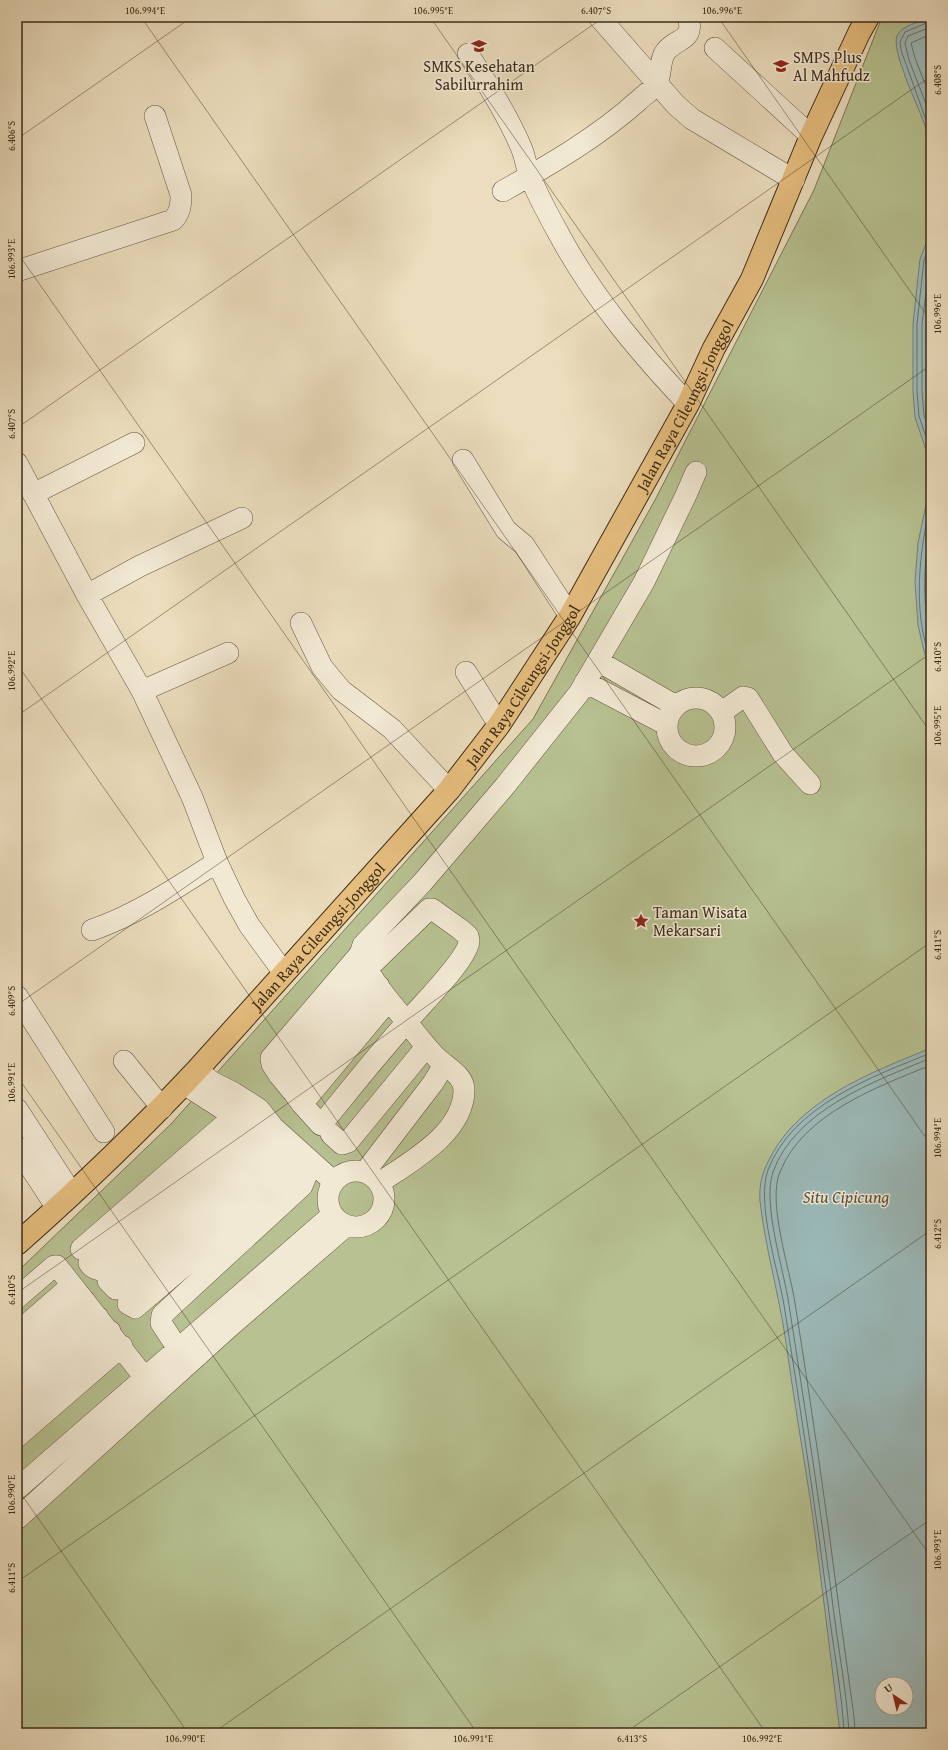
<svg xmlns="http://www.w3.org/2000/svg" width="948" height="1750" viewBox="0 0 948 1750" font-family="'Gentium Book Plus',serif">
	<rect width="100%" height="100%" fill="#ebddbd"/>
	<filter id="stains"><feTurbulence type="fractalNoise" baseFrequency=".005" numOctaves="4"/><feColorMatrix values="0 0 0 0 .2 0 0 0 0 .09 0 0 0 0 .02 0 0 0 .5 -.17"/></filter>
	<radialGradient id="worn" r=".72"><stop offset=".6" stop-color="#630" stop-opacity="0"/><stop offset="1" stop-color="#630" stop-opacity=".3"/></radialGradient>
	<path fill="#b7c191" stroke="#7a7656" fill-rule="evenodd" d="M882,17H931V1733H17V1272L171,1124L533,719L655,500L814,190ZM882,1684H906V1708H882Z"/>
	<path fill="#9bbaba" stroke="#75817a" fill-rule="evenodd" d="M931,18V149C929,140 927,131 924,123C918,106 891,50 897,36C902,25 920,22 931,18Z
		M931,231V671L925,655L918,625L915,582L918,543L931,481L928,456L915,417L913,392V324L920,259Z
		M931,1048V1733H840C831,1659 822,1585 812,1511C803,1452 793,1394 785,1336C778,1291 765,1246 760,1201C759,1189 761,1177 766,1166C794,1101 870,1073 931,1048ZM882,1684H906V1708H882Z"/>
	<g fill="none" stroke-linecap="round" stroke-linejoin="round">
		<path stroke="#6c736a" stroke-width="1" d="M931,21L905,32L900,42L901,50L931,134
			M931,27L908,36L905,43L909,60L931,117
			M931,34L911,43L915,58L931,99
			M931,242L924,260L917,324V392L919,416L931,452
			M931,254L922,324V392L924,415L931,437
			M931,298L928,325V392L931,418
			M931,503C919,550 912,614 931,660
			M931,525C923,563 922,604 931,642
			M844,1733C842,1691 833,1648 828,1605C815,1505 800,1405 784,1305C778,1269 756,1203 768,1170C792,1106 873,1076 931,1053
			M849,1733C847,1694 839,1654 834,1614C821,1511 805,1408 789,1305C784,1270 762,1204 773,1172C795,1110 875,1081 931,1058
			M855,1733C855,1718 852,1703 850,1688C846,1661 843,1635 839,1608C826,1506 811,1404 795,1303C790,1270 767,1201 780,1172C803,1114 877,1087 931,1065"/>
		<g stroke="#685843" stroke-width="22">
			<path id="minor" d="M599,17L676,105L692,119L794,180
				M715,48L811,136
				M468,54C488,84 507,114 521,147C525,156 526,166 530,176C538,197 550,218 561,238C595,300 640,353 688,404
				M503,191C551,164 598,137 639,100C644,95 654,89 657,83C662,73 659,60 666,51C678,37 695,41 688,17
				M17,271L173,220C180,213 181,205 181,195L155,116
				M463,460L506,530L524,545L570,616
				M17,463L87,595L142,691L192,797L217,862L234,898L249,925L284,973
				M33,494L134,443
				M87,595L140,566L242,518
				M301,623L322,667L341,690L392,729L449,790
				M598,661L676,706
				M466,672L499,725
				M585,682L667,725
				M142,691L228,653
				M667 727a29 29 0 1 1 58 0a29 29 0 1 1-58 0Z
				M722,712L743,697L748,698L783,754L810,784
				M92,930C138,914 176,888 217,862
				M361,956C371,980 390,1002 406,1021C416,1034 426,1047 437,1058C446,1067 464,1075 464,1090C464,1133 410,1162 379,1183
				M17,996L104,1132
				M124,1061L162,1108
				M197,1070L212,1082L234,1093L259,1109L273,1127L334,1182
				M279,1075L292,1091L379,986
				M184,1084L251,1127H273
				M294,1093L302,1104L388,1001
				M302,1104L321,1125C349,1091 377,1055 407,1022C420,1006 468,959 469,941L468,936L460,929L432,909H429L368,968L279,1075L272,1064L271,1058L360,954L363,945L422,883L505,786L579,693L644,582L686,495L696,472
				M17,1109L72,1194
				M331,1134L342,1144L348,1142L426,1047
				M17,1147L57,1208
				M328 1199a28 28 0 1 1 56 0a28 28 0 1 1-56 0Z
				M365,1172L433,1083L444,1065
				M81,1249L225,1124L235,1136L91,1258L89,1263C92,1268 99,1271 104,1270L253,1139L265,1142L114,1269L110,1273L108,1281L116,1289H120L279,1147L289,1154L131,1294L128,1304L135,1308L301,1166L307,1174L302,1186L162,1315L161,1323L178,1349
				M17,1298L54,1266H57L145,1378
				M17,1333L72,1285
				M17,1359L85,1301
				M17,1386L98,1317
				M17,1411L110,1331
				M17,1437L122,1346
				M17,1489L332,1215
				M17,1519L227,1329L346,1226"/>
		</g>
		<g stroke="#3d2c1a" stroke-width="24">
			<g id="major">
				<path id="s1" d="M17,1244C79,1189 140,1131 197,1070L449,790L499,725L570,616L688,404L714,348L752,279L811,136L859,33L868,17"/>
			</g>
		</g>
		<use href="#minor" stroke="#f2e9d4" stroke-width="21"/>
		<use href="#major" stroke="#e6be7e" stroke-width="22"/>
	</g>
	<path fill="none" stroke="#3d2c1a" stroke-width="1" stroke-opacity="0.45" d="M141,17L931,1145M430,17L931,733M718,17L931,321M17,139L192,17M17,252L931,1557M17,428L604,17M17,664L766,1733M17,716L931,76M17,1005L931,365M17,1076L477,1733M17,1293L931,653M17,1488L188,1733M17,1582L931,942M213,1733L931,1230M625,1733L931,1519"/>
	<defs>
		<g id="school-bare" transform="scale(1.2)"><path d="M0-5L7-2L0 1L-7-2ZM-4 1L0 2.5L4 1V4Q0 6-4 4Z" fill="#8f2418" stroke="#f2e9d4" stroke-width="2.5" paint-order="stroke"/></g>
		<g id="sight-bare" transform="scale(1.2)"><path d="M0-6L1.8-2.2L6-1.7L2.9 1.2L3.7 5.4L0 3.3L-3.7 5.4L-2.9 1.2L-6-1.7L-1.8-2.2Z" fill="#8f2418" stroke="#f2e9d4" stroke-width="2.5" paint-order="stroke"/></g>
	</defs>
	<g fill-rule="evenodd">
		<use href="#school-bare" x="479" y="46"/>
		<use href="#school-bare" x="781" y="66"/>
		<use href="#sight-bare" x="641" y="921"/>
	</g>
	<g text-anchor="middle" stroke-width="3" stroke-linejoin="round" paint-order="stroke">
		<g font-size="16" fill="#3d2c1a" stroke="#f2e9d4" text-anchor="start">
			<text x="793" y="63">SMPS Plus<tspan x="793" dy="18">Al Mahfudz</tspan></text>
			<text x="479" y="72" text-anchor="middle">SMKS Kesehatan<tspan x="479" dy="18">Sabilurrahim</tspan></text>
			<text x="653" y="918">Taman Wisata<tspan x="653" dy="18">Mekarsari</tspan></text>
		</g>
		<g font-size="16" fill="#3d2c1a" stroke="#f2e9d4">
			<text dy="6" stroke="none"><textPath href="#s1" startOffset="1079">Jalan Raya Cileungsi-Jonggol</textPath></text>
			<text dy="6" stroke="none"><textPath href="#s1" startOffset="755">Jalan Raya Cileungsi-Jonggol</textPath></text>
			<text dy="6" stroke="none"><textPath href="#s1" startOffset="431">Jalan Raya Cileungsi-Jonggol</textPath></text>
		</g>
		<g font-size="17" font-style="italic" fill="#545042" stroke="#f2e9d4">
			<text x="846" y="1203">Situ Cipicung</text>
		</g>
	</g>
	<rect width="948" height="1750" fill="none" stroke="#ebddbd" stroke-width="44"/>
	<g transform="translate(894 1696) rotate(325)"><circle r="19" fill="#f2e9d4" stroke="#aa9d8a"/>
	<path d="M0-3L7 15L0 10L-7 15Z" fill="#8f2418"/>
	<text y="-6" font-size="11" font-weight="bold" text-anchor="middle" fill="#3d2c1a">U</text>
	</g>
	<rect x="22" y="22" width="904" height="1706" fill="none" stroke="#3d2c1a" stroke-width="1.5"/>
	<g font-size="10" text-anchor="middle" fill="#3d2c1a">
		<text x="145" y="14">106.994°E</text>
		<text x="433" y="14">106.995°E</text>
		<text x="596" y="14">6.407°S</text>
		<text x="722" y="14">106.996°E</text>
		<text transform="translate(937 80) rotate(-90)" y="4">6.408°S</text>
		<text transform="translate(11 136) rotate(-90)" y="4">6.406°S</text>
		<text transform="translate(11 259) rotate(-90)" y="4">106.993°E</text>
		<text transform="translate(937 314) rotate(-90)" y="4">106.996°E</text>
		<text transform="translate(11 424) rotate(-90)" y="4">6.407°S</text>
		<text transform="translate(937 657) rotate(-90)" y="4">6.410°S</text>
		<text transform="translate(11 671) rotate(-90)" y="4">106.992°E</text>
		<text transform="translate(937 726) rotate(-90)" y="4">106.995°E</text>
		<text transform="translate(937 945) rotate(-90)" y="4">6.411°S</text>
		<text transform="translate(11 1001) rotate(-90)" y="4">6.409°S</text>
		<text transform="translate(11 1083) rotate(-90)" y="4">106.991°E</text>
		<text transform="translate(937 1138) rotate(-90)" y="4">106.994°E</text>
		<text transform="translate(937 1234) rotate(-90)" y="4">6.412°S</text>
		<text transform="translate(11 1290) rotate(-90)" y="4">6.410°S</text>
		<text transform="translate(11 1495) rotate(-90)" y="4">106.990°E</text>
		<text transform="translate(937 1550) rotate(-90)" y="4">106.993°E</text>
		<text transform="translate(11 1578) rotate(-90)" y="4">6.411°S</text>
		<text x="185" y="1742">106.990°E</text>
		<text x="473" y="1742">106.991°E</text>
		<text x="632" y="1742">6.413°S</text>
		<text x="762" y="1742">106.992°E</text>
	</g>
	<rect width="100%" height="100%" filter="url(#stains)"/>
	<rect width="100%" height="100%" fill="url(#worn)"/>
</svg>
